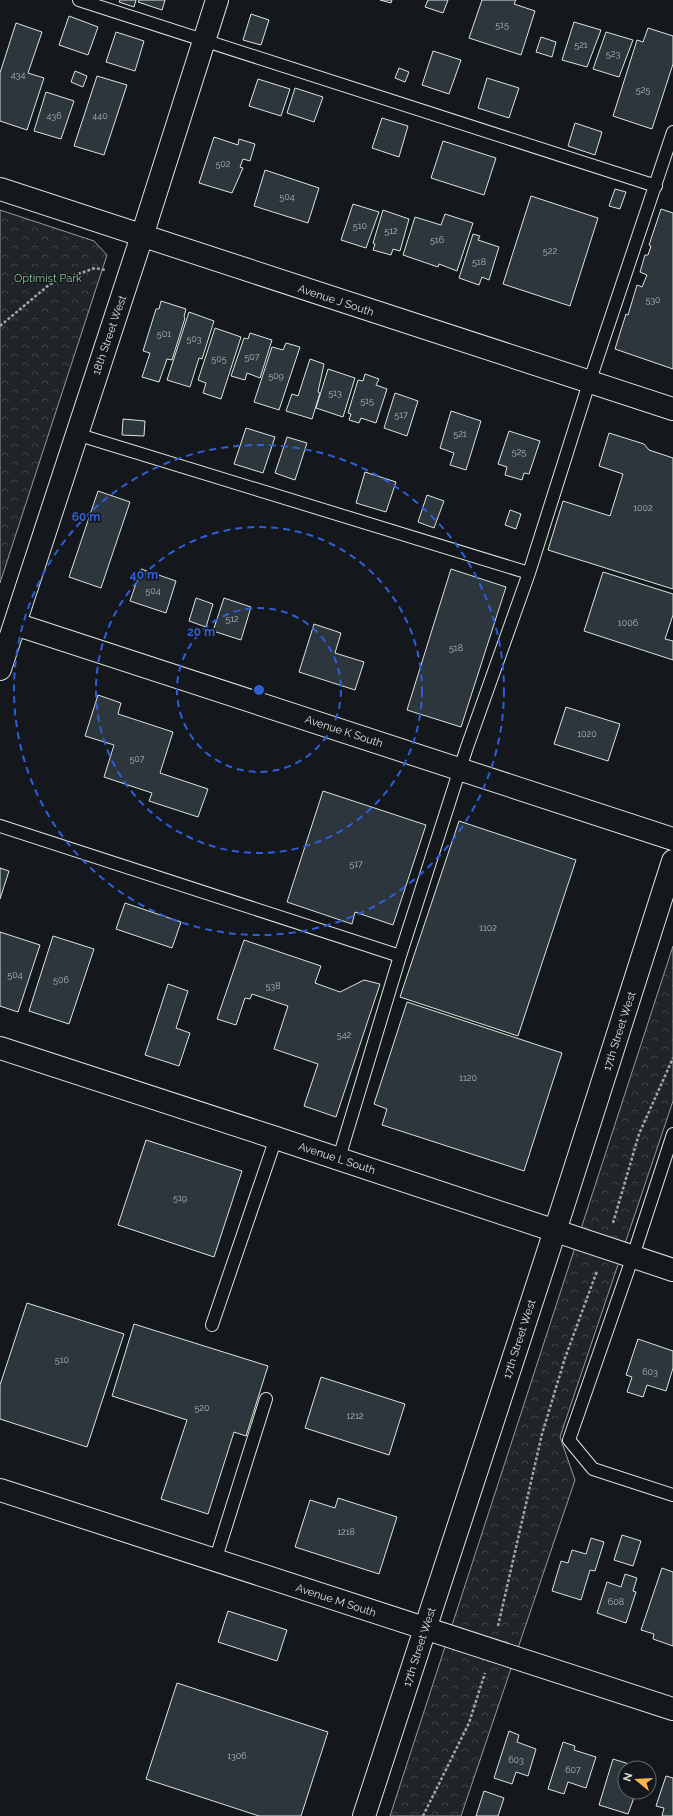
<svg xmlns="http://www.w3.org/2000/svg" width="673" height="1816" viewBox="0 0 673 1816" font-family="Raleway,sans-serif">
	<defs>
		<pattern id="forest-crowns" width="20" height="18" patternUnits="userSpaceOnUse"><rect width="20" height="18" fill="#202428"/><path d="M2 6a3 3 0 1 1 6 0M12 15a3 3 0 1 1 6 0" fill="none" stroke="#404447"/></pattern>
	</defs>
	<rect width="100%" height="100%" fill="#14181c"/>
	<path fill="url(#forest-crowns)" stroke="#939e99" d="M0,210L94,241L107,255L0,583Z
		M673,946V1101L560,1437L575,1480L461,1816H390Z"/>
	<path fill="#2c363c" stroke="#d8e6dc" d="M120,0H136L134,7L119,2Z
		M139,0H165L162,10L138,2Z
		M380,0H392L391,3Z
		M428,0H448L443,13L425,7Z
		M482,0H516L514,4L535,11L521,55L469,38Z
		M251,14L269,20L261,45L243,40Z
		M69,16L98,27L88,55L59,45Z
		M574,22L601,30L587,67L562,60Z
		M16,23L42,32L28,73L44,78L27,130L0,121V73Z
		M648,28L673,36V64L652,129L613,116L637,40L643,42Z
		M116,32L144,41L135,71L106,62Z
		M606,32L633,40L619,77L593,69Z
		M541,37L556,42L552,57L536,52Z
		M433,51L461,60L449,94L422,85Z
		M399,68L409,72L405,82L395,78Z
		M75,71L87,76L83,87L71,82Z
		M97,76L127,85L104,155L74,146Z
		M487,78L519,88L509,118L478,108Z
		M258,79L290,89L281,116L249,106Z
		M295,88L323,97L314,122L287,113Z
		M46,92L74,101L61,139L34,131Z
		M382,118L408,126L399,157L372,148Z
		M575,123L602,132L595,155L568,146Z
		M214,137L238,145L239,139L255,144L250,161L243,159L240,167L243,168L232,193L199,183Z
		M443,141L496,158L484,195L431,178Z
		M265,170L319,188L308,223L254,206Z
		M615,189L626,192L620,209L609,206Z
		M531,196L598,218L570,306L503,284Z
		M353,204L379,212L366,248L341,240Z
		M661,209L673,213V369L615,349L626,314L628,315L637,285L642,287L647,275L640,272L645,255H648L651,246L649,245Z
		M383,210L409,219L400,251L393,249L391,255L373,250L375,244L373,243Z
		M445,214L473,223L457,271L439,264L438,267L403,255L415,217L441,225Z
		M473,234L480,236L478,240L499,247L489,280L482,277L479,285L459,278Z
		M161,301L186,309L184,317L185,318L172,360L167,359L159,382L142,377L150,353L143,351L156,309H159Z
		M189,312L214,321L202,359L199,358L190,387L167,380Z
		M215,328L241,337L221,399L203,393L206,383L198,380Z
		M250,333L272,340L260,378L247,373L245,380L231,376L244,338L248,339Z
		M286,343L300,347L279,410L254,402L272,347L283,350Z
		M310,359L324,364L318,392L320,393L312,419L286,411L292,394L298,396Z
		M328,369L355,378L343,417L316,408Z
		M365,374L379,379L376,385L387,389L376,423L361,418L359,423L349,420L351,414L348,413L358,380L363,381Z
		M395,393L418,401L407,436L384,428Z
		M451,411L481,421L466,470L450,465L454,453L440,448Z
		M123,419L145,421L144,436L122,435Z
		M246,428L275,437L263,473L234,464Z
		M509,431L540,441L529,474L524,473L522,480L505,475L507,467L498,464Z
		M609,433L644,444L649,450L673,458V589L548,550L563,501L610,516L623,474L599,466Z
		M287,437L307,443L295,480L275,473Z
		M365,472L396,482L386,512L356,503Z
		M98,491L130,502L101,588L69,577Z
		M427,495L444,501L434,528L418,522Z
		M510,510L521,514L516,529L505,525Z
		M141,569L176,581L166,613L130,601Z
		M451,569L506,587L461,727L407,710Z
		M603,572L673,594V615L665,639L673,641V660L584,631Z
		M196,598L213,604L206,627L189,621Z
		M224,598L251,607L241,640L213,631Z
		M314,624L341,633L335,653L364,662L355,690L299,672Z
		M98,695L121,703L118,714L173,732L160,773L208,789L198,817L149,801L152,793L104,777L114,745L85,736Z
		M566,707L620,724L608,761L554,744Z
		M323,791L426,825L393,925L355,912L352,924L287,902Z
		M459,821L576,860L518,1036L400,997Z
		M0,868L9,871L0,899Z
		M125,903L181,922L172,948L116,929Z
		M0,932L40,945L18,1012L0,1006Z
		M53,936L94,949L69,1024L29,1011Z
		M244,940L321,966L315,983L340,992L364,980L380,984L336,1117L304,1106L318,1064L274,1049L288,1006L252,994L250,999L245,998L236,1025L217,1019Z
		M168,984L188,991L176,1028L190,1033L179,1066L145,1055Z
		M407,1002L562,1053L524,1171L382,1125L387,1109L374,1104Z
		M146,1140L242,1171L214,1257L118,1225Z
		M27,1303L124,1334L87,1447L0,1419V1385Z
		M134,1324L268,1366L246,1436L234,1432L208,1514L161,1499L187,1420L112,1396Z
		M638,1339L673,1351V1368L666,1391L647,1385L643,1397L627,1392L632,1377L626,1375Z
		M321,1377L405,1404L389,1455L305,1428Z
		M338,1498L397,1517L379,1574L295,1547L310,1500L335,1508Z
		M622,1535L641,1541L633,1566L614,1560Z
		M591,1538L604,1542L595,1571L590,1570L581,1600L552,1591L561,1561L568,1563L572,1550L586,1554Z
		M662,1568L673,1572V1646L653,1639L654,1634L641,1630Z
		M625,1574L637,1578L633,1591L636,1592L626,1623L597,1613L607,1582L621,1587Z
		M228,1611L287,1630L277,1661L218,1642Z
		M177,1683L328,1732L301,1816H259L146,1779Z
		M509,1731L519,1735L517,1742L536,1749L528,1776L516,1772L512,1784L494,1778Z
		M563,1742L575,1746L574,1750L596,1757L586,1788L568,1782L564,1794L548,1789Z
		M613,1759L642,1768H625V1792H636L628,1814L599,1805Z
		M666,1776L673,1778V1816H662L664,1808L656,1806Z
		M484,1791L504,1798L498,1816H476Z"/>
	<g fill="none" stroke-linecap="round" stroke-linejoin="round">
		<g stroke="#d8e6dc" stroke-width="14">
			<path id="service" d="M79,0L656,186
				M76,434L529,573
				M0,826L400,956
				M673,1134L633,1256L569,1440L593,1469L673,1495
				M339,1158L400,956L466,750L529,573L589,383L673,132
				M212,1325L276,1138
				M215,1561L266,1399"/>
		</g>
		<g stroke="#d8e6dc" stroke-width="24">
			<path id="minor" d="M0,189L673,409
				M15,624L673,839
				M0,669L142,236L217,0
				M0,1048L276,1138L673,1270
				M0,1490L673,1709"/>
		</g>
		<g stroke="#d8e6dc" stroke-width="24">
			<path id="tertiary" d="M364,1816L564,1203L673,861"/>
		</g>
		<path stroke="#9da8a2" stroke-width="2.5" stroke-dasharray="3 2" stroke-linecap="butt" d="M0,326L50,284L95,268L105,270
			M613,1223L639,1134L673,1058
			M498,1626L542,1434L565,1358L597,1271
			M423,1816L469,1723L485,1673"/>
		<use href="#service" stroke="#14181c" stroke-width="12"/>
		<use href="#minor" stroke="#14181c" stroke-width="22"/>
		<use href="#tertiary" stroke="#14181c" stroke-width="22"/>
	</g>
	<g fill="none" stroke="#305dd8" stroke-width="2" stroke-dasharray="7 5">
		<circle cx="259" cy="690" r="82"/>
		<circle cx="259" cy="690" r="163"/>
		<circle cx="259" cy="690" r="245"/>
	</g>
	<g text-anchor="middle" stroke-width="3" stroke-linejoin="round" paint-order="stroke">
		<g font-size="9" fill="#adbab4">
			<text x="502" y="28">515</text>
			<text x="581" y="48">521</text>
			<text x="613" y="57">523</text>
			<text x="18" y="78">434</text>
			<text x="643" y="93">525</text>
			<text x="54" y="119">436</text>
			<text x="100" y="119">440</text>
			<text x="223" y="167">502</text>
			<text x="287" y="200">504</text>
			<text x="360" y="229">510</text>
			<text x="391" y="234">512</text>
			<text x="437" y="243">516</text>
			<text x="550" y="254">522</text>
			<text x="479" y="265">518</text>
			<text x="653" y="303">530</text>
			<text x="164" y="337">501</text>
			<text x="194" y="342">503</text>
			<text x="252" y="360">507</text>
			<text x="219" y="362">505</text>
			<text x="276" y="379">509</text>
			<text x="335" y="396">513</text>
			<text x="367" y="404">515</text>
			<text x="401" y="418">517</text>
			<text x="460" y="437">521</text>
			<text x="519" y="455">525</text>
			<text x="643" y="511">1002</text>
			<text x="153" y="594">504</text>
			<text x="232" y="622">512</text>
			<text x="628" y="626">1006</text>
			<text x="456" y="651">518</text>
			<text x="587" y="737">1020</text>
			<text x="137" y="762">507</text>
			<text x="356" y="867">517</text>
			<text x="488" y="931">1102</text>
			<text x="15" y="978">504</text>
			<text x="61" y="983">506</text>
			<text x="273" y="989">538</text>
			<text x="344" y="1038">542</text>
			<text x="468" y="1081">1120</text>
			<text x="180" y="1201">519</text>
			<text x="62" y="1363">510</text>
			<text x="650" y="1375">603</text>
			<text x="202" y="1411">520</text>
			<text x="355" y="1419">1212</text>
			<text x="346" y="1535">1218</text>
			<text x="616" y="1605">608</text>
			<text x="237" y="1759">1306</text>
			<text x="516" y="1763">603</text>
			<text x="573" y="1773">607</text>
		</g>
		<g font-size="11" fill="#8ac095" stroke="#14181c">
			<text x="48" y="282">Optimist Park</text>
		</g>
		<g font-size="11" fill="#d8e6dc" stroke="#14181c">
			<text transform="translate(336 300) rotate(18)" y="4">Avenue J South</text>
			<text transform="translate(109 335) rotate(-71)" y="4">18th Street West</text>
			<text transform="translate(344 731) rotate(18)" y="4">Avenue K South</text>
			<text transform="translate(619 1031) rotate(-72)" y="4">17th Street West</text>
			<text transform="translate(337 1158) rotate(18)" y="4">Avenue L South</text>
			<text transform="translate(519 1339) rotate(-72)" y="4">17th Street West</text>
			<text transform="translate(336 1600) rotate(18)" y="4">Avenue M South</text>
			<text transform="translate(419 1647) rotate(-72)" y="4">17th Street West</text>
		</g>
	</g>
	<circle cx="259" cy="690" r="6" fill="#305dd8" stroke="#14181c" stroke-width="2"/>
	<g font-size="12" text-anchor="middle" font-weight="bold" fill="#305dd8" stroke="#14181c" stroke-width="3" stroke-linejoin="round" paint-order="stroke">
		<text x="86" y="521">60 m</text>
		<text x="144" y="579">40 m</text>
		<text x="201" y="636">20 m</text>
	</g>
	<g transform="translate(637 1780) rotate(288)"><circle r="19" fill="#14181c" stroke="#626a69"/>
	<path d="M0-3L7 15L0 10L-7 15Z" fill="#ffb74d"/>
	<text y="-6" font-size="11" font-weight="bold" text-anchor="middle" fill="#d8e6dc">N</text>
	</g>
</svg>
